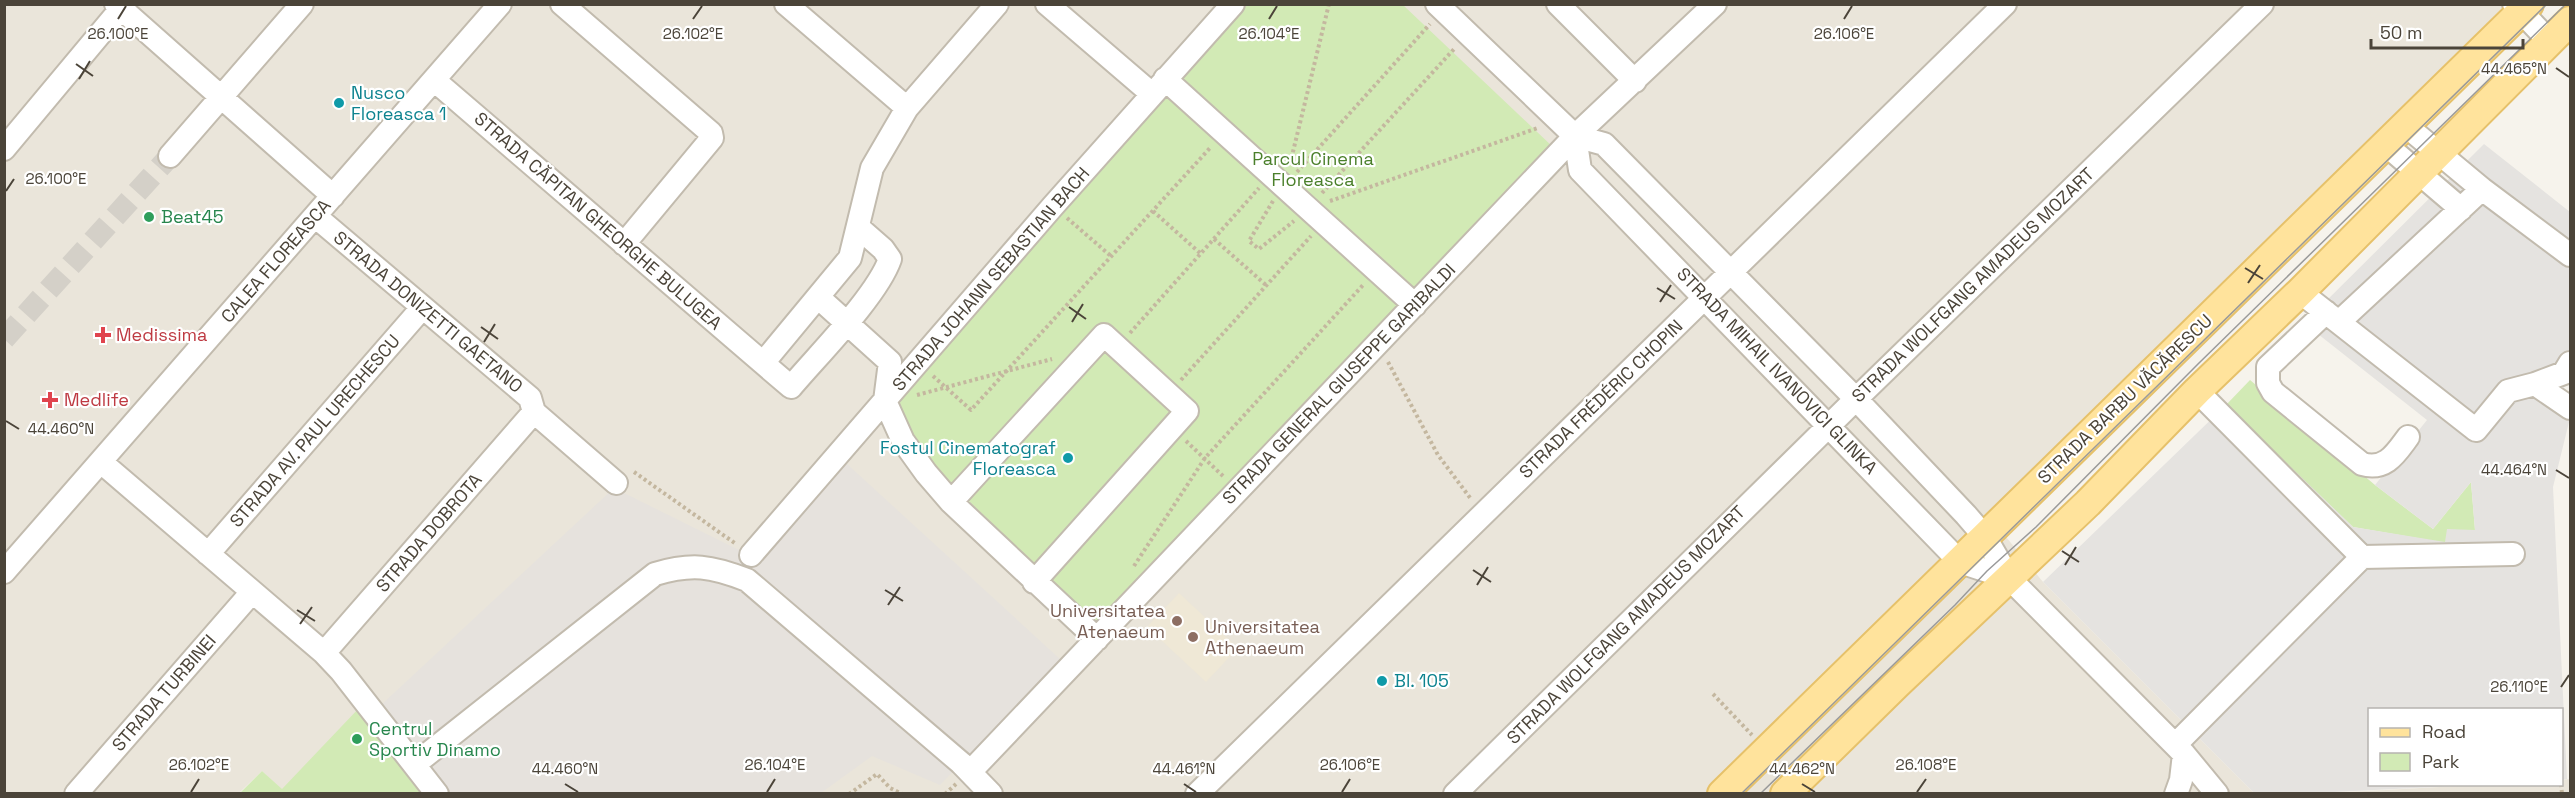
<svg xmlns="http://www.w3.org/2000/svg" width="2575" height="798" viewBox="0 0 2575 798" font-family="'Space Grotesk',sans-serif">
	<rect width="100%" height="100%" fill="#f6f3ec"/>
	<path fill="#eae5da" d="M5,5H2505L1988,515L2043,582L2254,793L424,794L360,708L282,790L262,771L239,793L5,794Z
		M2570,779V793L2314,794L2475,785L2562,784V780Z"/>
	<path fill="#e6e2dd" d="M846,463L1061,660L940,785L872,756L821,793H446L380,706L614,488L759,560Z"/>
	<path fill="#efe8d6" d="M1179,593L1238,648L1206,682L1147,627Z"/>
	<path fill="#d2eab5" d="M1247,5H1403L1554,148L1097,623L936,470L919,449L897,402Z
		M2250,380L2375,485L2433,529L2471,482L2475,530L2446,543L2353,527L2226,405Z
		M360,707L424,794H239L262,771L282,789Z"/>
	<path fill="#e5e3e0" d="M2484,144L2570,212V379L2560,393L2570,418L2553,487L2567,779L2562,780V710H2370V784L2475,785L2314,793H2254L2043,582L2226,405L2353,527L2445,542L2447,529L2475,530L2471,482L2433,529L2375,485L2427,420L2304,323Z"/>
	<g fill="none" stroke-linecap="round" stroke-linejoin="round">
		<path stroke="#d4d0c8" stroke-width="22" stroke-dasharray="22 11" stroke-linecap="butt" d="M4,339L170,156"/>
		<g stroke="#c2bbae" stroke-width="26">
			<path id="minor" d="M116,4L333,196
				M562,4L711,133L712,138L624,244
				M786,4L907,108
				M1047,4L1152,94
				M1437,4L1575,136L1604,144L1856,399L1966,515L1985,537L2009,578L2184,754L2217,794
				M1558,4L1635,81
				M2514,4L2550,42
				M1165,79L1415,305
				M434,80L763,363L850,258L872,168L907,108L997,4
				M2405,125L2482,189L2570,255
				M1575,136L1580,170L1960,562L2009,578
				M2386,145L2461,209
				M4,149L125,4
				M170,156L302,4
				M315,216L530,398L534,412L616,483
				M2300,292L2476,430L2508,391L2535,384L2564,373L2570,363
				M819,298L890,362L885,401L903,441L926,473L951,502L1097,639
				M2326,312L2268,367V383L2273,392L2362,464C2386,471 2396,453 2408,437
				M2339,322L2482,189
				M763,363L791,387C818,355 877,296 890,259L883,249L859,228
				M2535,384L2570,408
				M2197,391L2362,557
				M101,462L324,653L341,671L437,794
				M951,502L1104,335L1187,411L1034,582
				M208,554L422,308
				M751,555L1053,206L1233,4
				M4,572L500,4
				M324,653L534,412
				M2175,745L2362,557L2513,554
				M415,764L655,574C692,563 711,566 747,580L961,763L991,794
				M970,772L1575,136L1715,4
				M76,794L252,592
				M1197,794L2005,4
				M1455,794L1856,399L2262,4
				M2176,794L2181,780L2184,754"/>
		</g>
		<g stroke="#e6c16a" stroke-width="32">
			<path id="major" d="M1722,794L2529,4
				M1785,794L1897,684L2088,503L2197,391L2300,292L2570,21"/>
		</g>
		<path stroke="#c4b79f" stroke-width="4" stroke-dasharray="3 3" stroke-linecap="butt" d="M1290,164L1329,4
			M1297,172L1430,24
			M1322,193L1455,48
			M1273,201L1249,241L1259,249L1294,221
			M1330,201L1538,128
			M1153,211L1201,254
			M1067,218L1112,257
			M1214,239L1267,286
			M1130,333L1259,188
			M1388,362L1438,455L1471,499
			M933,376L971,410L1210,148
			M1181,380L1311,236
			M917,395L1052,359
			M1186,441L1224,477
			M634,472L736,544
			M1134,566L1205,458L1364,284
			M1713,694L1752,735
			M2561,784L2562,794
			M849,794L877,774L890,788L902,794
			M945,794L956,784"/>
		<use href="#minor" stroke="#fff" stroke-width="22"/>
		<use href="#major" stroke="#ffe39c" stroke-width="28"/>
		<path stroke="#9a9a9a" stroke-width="1.5" d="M1741,794L2547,4
			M1760,794L1955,605L1987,571L2036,527L2198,364L2566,4"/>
	</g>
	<path fill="none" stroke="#4b4439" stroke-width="2" d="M118,19L126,6M693,19L702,6M1269,19L1277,6M1844,19L1852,6M76,64L93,76M2556,68L2569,77M79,79L90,61M6,191L14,179M2245,268L2263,279M2248,283L2260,265M1657,288L1675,299M1660,302L1671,285M1069,307L1086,319M1072,322L1083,304M481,327L498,339M484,342L495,324M6,421L19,429M2556,470L2569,478M2062,551L2079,562M2065,565L2076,547M1473,570L1491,582M1477,585L1488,567M885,590L903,601M888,605L900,587M297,610L315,621M300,624L312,607M2561,687L2569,675M565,784L578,792M1184,784L1196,792M1802,784L1815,792M191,792L199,779M767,792L775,779M1342,792L1350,779M1917,792L1926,779"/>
	<g fill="#0f9aa8" stroke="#fff" stroke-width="2">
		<circle cx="339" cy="103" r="6"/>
		<circle cx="1068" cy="458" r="6"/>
		<circle cx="1382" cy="681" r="6"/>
	</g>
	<g fill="#2e9e5b" stroke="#fff" stroke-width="2">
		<circle cx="149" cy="217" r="6"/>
		<circle cx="357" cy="739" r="6"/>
	</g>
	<g fill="#e0444e" stroke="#fff" stroke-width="2">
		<path d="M100 326h6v6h6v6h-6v6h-6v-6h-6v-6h6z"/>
		<path d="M47 391h6v6h6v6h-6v6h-6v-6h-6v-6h6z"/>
	</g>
	<g fill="#8d6e63" stroke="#fff" stroke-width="2">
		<circle cx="1177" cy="621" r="6"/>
		<circle cx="1193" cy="637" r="6"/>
	</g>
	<g text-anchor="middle" stroke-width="4.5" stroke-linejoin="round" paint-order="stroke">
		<g font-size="18" fill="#0d838f" stroke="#fff" text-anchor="start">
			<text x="351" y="99">Nusco<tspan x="351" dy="21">Floreasca 1</tspan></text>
			<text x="1056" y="454" text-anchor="end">Fostul Cinematograf<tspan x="1056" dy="21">Floreasca</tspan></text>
			<text x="1394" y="687">Bl. 105</text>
		</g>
		<g font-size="18" fill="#4a7f2a" stroke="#fff">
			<text x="1313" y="165">Parcul Cinema<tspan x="1313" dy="21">Floreasca</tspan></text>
		</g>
		<g font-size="18" fill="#27864d" stroke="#fff" text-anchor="start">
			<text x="161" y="223">Beat45</text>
			<text x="369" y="735">Centrul<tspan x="369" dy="21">Sportiv Dinamo</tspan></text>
		</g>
		<g font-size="18" fill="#4b4439" stroke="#fff">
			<text transform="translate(598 221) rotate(41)" y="6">STRADA CĂPITAN GHEORGHE BULUGEA</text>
			<text transform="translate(276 261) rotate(-49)" y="6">CALEA FLOREASCA</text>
			<text transform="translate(991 279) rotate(-49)" y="6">STRADA JOHANN SEBASTIAN BACH</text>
			<text transform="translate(1973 285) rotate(-44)" y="6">STRADA WOLFGANG AMADEUS MOZART</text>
			<text transform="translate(428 312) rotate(40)" y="6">STRADA DONIZETTI GAETANO</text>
			<text transform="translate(1777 371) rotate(46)" y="6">STRADA MIHAIL IVANOVICI GLINKA</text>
			<text transform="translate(1339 384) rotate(-46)" y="6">STRADA GENERAL GIUSEPPE GARIBALDI</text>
			<text transform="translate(1601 399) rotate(-44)" y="6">STRADA FRÉDÉRIC CHOPIN</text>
			<text transform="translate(2125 399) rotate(-44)" y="6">STRADA BARBU VĂCĂRESCU</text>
			<text transform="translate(315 431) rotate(-49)" y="6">STRADA AV. PAUL URECHESCU</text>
			<text transform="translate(429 533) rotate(-49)" y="6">STRADA DOBROTA</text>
			<text transform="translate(1626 625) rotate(-45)" y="6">STRADA WOLFGANG AMADEUS MOZART</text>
			<text transform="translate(164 693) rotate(-49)" y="6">STRADA TURBINEI</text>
		</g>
		<g font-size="18" fill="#be3a42" stroke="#fff" text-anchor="start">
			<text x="116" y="341">Medissima</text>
			<text x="64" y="406">Medlife</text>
		</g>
		<g font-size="18" fill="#785e54" stroke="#fff" text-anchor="end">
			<text x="1165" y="617">Universitatea<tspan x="1165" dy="21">Atenaeum</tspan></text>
			<text x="1205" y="633" text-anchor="start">Universitatea<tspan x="1205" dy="21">Athenaeum</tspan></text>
		</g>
	</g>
	<g font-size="15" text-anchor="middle" fill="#4b4439" stroke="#fff" stroke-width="4.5" stroke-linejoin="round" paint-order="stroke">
		<text x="118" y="39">26.100°E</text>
		<text x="1844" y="39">26.106°E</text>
		<text x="693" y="39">26.102°E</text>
		<text x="1269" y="39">26.104°E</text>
		<text x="2514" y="74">44.465°N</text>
		<text x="56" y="184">26.100°E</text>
		<text x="61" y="434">44.460°N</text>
		<text x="2514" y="475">44.464°N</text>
		<text x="2519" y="692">26.110°E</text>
		<text x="199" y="770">26.102°E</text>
		<text x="775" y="770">26.104°E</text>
		<text x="1350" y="770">26.106°E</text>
		<text x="1926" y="770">26.108°E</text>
		<text x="565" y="774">44.460°N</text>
		<text x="1184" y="774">44.461°N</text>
		<text x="1802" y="774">44.462°N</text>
	</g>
	<rect width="2575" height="798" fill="none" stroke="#4b4439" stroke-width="12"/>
	<rect x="2368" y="708" width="195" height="78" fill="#ffffff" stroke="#b7b4b0" stroke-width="1.5"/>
	<rect x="2380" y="728" width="30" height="9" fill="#ffe39c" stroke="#b7b4b0" stroke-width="1.5"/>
	<text x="2422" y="738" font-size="18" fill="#4b4439">Road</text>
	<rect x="2380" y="753" width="30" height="18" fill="#d2eab5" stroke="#b7b4b0" stroke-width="1.5"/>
	<text x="2422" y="768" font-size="18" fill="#4b4439">Park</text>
	<path d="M2371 39v9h152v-9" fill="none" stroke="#4b4439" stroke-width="3"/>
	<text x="2380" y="39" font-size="18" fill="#4b4439" stroke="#ffffff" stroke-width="4.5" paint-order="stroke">50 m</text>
</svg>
